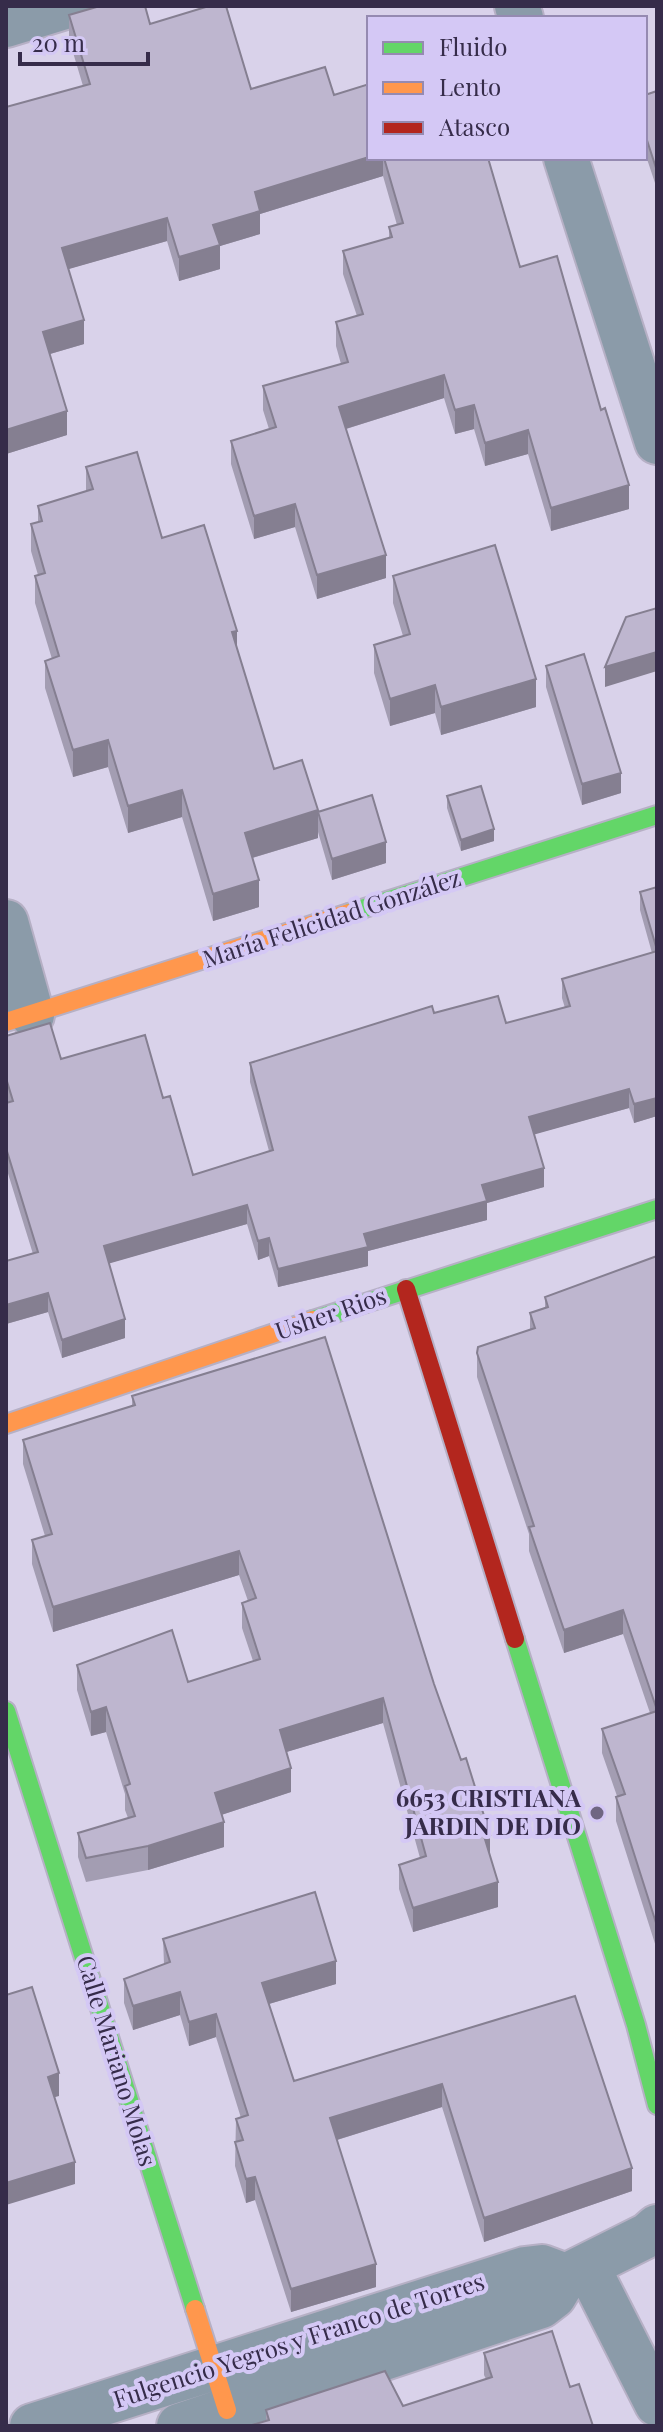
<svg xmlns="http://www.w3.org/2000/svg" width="663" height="2432" viewBox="0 0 663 2432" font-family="'Playfair Display',serif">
	<rect width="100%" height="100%" fill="#d9d2ea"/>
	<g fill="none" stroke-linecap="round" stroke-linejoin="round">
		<g stroke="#b6b0c5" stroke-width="48">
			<path id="street" d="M517,6L521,18
				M6,25L68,6
				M566,158L657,442
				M6,922L32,1015
				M587,2266L657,2404
				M32,2426L525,2269L542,2267L566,2276
				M179,2426L541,2306L554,2296L566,2276L648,2235L657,2227"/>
		</g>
		<g stroke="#b6b0c5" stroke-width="22">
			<path id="fast" d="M349,913L657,815
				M313,1320L657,1209
				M515,1639L636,2025L657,2105
				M6,1711L195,2309"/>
		</g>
		<g stroke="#b6b0c5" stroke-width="22">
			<path id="slow" d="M6,1022L349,913
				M6,1424L313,1320
				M195,2309L227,2410"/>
		</g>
		<g stroke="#b6b0c5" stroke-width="22">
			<path id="jam" d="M406,1289L515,1639"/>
		</g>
		<use href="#street" stroke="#8b9ba9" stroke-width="44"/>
		<use href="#fast" stroke="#63d668" stroke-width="18"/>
		<use href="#slow" stroke="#ff974d" stroke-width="18"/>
		<use href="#jam" stroke="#b3261e" stroke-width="18"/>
	</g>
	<path fill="#a39db2" d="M69,15L150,24L251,89L334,95L369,158H488L520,267L629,509L551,531L528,454L485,466L474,429L455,434L444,398L346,429L386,578L317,599L295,527L254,539L231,464V441L269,429L263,410V386L341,364L336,346V322L357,316L343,274V251L389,238V227L397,225L383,176L260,214V234L220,246V269L179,281L167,241L68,269L84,344L50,354L67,435L6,454L83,86L69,39Z
		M657,91V189L645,153V95Z
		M86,467L162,538L237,650L274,769L318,838L252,858L259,907L213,921L182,817L128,833L108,767L73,777L45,688V661L52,659L35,603V576L38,575L31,551V524L38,522V506L86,491Z
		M393,576L536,707L441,735L435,713L390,726L374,673V645L403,636L393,603Z
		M546,666L621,793L582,805L546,687Z
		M447,796L494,841L461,851L447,808Z
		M318,812L386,863L332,880L318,832Z
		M657,887V1116L634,1123L629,1108L534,1134L544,1187L487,1203V1220L368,1251V1266L278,1287L269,1256L258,1260L247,1224L109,1263L125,1338L62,1358L48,1312L6,1324V1261L33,1254L6,1167L8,1103L6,1096V1036L61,1059L163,1098L193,1175L269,1151L250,1082V1063L434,1013L506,1023L565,1008L562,998V979L652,953L640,910V892Z
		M657,1256V1950L616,1821V1797L617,1796L602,1753V1729L650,1713L623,1634L564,1653L529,1551V1534L477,1377V1353L530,1329V1313L545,1308V1297Z
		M132,1396L434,1684L490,1857L498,1907L413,1932L399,1889V1865L420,1858L383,1723L286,1752L291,1792L221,1815L224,1847L148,1870L86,1882L78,1857V1833L128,1818L125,1810V1794L106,1732L91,1736L77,1690V1665L188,1682L253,1661L242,1628V1603L248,1601L239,1575L53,1632L32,1564V1540L45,1536L23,1464V1440L132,1406Z
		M163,1939L336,1984L269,2004L294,2081L575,1996L632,2191L484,2242L442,2107L337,2140L376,2287L291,2312L255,2200L246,2203L235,2166L236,2119L241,2118L216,2037L189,2046L180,2015L133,2030L124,2003V1979L164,1964Z
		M552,2331L570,2387L579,2384L593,2426H249L266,2421V2410L385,2371L403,2406L486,2379L484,2375V2353Z"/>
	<path fill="#857f91" d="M369,157V158H383V176L260,214V234L220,246V269L179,281V257L213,225L255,192Z
		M167,218V241L62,271V248Z
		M84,320V344L43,356V332Z
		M444,375V398L339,431V407Z
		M474,405V429L455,434V410Z
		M67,411V435L6,454V430Z
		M528,430V454L485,466V443Z
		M629,485V509L551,531V508Z
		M295,504V527L254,539V516Z
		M386,555V578L317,599V575Z
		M237,631V658L232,632Z
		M657,652V671L605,687V667Z
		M536,679V707L441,735V707Z
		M435,685V713L390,726V699Z
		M108,740V767L73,777V750Z
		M621,773V793L582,805V784Z
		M182,790V817L128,833V806Z
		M318,810V838L245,860V833Z
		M494,829V841L461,851V840Z
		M386,842V863L332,880V859Z
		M259,880V907L213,921V894Z
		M629,1089V1108L529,1136V1117Z
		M657,1098V1116L634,1123V1104Z
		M544,1168V1187L487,1203V1220L368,1251V1266L278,1287V1269L482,1185Z
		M247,1205V1224L104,1265V1246Z
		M269,1238V1256L258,1260V1241Z
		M48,1293V1312L6,1324V1305Z
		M125,1319V1338L62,1358V1340Z
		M239,1551V1575L53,1632V1607Z
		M623,1610V1634L564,1653V1630Z
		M383,1698V1723L280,1754V1730Z
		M106,1707V1732L91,1736V1712Z
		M291,1768V1792L215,1817V1793Z
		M224,1822V1847L148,1870V1846Z
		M490,1835V1859L484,1836Z
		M498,1882V1907L413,1932V1908Z
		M336,1961V1984L262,2006V1983Z
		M180,1992V2015L133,2030V2006Z
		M216,2014V2037L189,2046V2022Z
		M59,2073V2096L48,2099V2077Z
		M442,2084V2107L330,2142V2118Z
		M75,2162V2184L6,2205V2183Z
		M632,2168V2191L484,2242V2218Z
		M255,2177V2200L246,2203V2179Z
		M376,2264V2287L291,2312V2289Z"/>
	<path fill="#beb6cf" stroke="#857f91" stroke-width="2" d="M100,6H145L150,24L209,6H226L251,89L325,67L334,95L369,84V157L255,192L260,211L213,225L220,245L179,257L167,218L62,248L84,320L43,332L67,411L6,430V107L90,84L69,15Z
		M657,91V171L645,134V95Z
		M384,158H488L520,267L557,256L601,410L605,408L629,485L551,508L528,430L485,443L474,405L455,410L444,375L339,407L386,555L317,575L295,504L254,516L231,441L276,427L263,386L348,362L336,322L363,314L343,251L392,237L389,227L403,223Z
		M137,452L162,538L204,525L237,631L232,632L274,769L302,760L318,810L245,833L259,880L213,894L182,790L128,806L108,740L73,750L45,661L59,656L35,576L45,573L31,524L42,521L38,506L93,489L86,467Z
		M495,545L536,679L441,707L435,685L390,699L374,645L410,634L393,576Z
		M657,608V652L605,667L626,617Z
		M584,654L621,773L582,784L546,666Z
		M481,786L494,829L461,840L447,796Z
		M372,795L386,842L332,859L318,812Z
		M657,887V950L640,892Z
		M657,951V1098L634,1104L629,1089L529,1117L544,1168L482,1185L487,1201L364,1234L368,1247L278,1269L269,1238L258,1241L247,1205L104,1246L125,1319L62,1340L48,1293L6,1305V1261L38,1252L6,1148V1103L13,1101L6,1078V1036L50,1023L61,1059L145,1035L163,1098L170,1096L193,1175L273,1150L250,1063L432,1006L434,1013L498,996L506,1023L570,1006L562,979Z
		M657,1256V1710L623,1610L564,1630L529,1527L534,1526L477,1353L478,1347L535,1328L530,1313L548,1307L545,1297Z
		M325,1337L434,1684L461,1760L466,1758L490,1835L484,1836L498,1882L413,1908L399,1865L426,1856L383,1698L280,1730L291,1768L215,1793L224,1822L148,1846L86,1858L78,1833L135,1816L125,1786L130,1784L106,1707L91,1712L77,1665L172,1630L188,1682L260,1659L242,1603L256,1598L239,1551L53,1607L32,1540L52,1534L23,1440L135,1405L132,1396Z
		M657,1711V1926L616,1797L625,1794L602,1729Z
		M315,1892L336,1961L262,1983L294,2081L575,1996L632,2168L484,2218L442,2084L330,2118L376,2264L291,2289L255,2177L246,2179L235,2142L243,2140L236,2119L248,2115L216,2014L189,2022L180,1992L133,2006L124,1979L170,1962L163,1939Z
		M32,1987L59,2073L48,2077L75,2162L6,2183V1995Z
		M552,2331L570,2387L579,2384L593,2426H249L269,2420L266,2410L385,2371L403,2406L492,2377L484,2353Z"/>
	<circle fill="#6f6682" stroke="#d4c8f5" stroke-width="3" cx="597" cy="1813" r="8"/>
	<g text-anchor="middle" stroke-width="8" stroke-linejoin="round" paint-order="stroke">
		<g font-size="24" fill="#362c4a" stroke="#d4c8f5">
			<text transform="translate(332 919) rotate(-18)" y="8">María Felicidad González</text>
			<text transform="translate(331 1314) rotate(-19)" y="8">Usher Rios</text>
			<text transform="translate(116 2061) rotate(73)" y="8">Calle Mariano Molas</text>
			<text transform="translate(299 2341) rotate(-18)" y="8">Fulgencio Yegros y Franco de Torres</text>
		</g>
		<g font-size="24" font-weight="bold" fill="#362c4a" stroke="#d4c8f5" text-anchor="end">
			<text x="581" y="1807">6653 CRISTIANA<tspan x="581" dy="28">JARDIN DE DIO</tspan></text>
		</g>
	</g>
	<rect width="663" height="2432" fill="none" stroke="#362c4a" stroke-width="16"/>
	<rect x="367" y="16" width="280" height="144" fill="#d4c8f5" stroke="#958ab1" stroke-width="2"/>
	<rect x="383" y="42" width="40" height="12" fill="#63d668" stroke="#958ab1" stroke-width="2"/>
	<text x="439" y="56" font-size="24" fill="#362c4a">Fluido</text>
	<rect x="383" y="82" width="40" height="12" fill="#ff974d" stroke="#958ab1" stroke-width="2"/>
	<text x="439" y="96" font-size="24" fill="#362c4a">Lento</text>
	<rect x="383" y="122" width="40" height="12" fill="#b3261e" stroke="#958ab1" stroke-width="2"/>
	<text x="439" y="136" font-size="24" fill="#362c4a">Atasco</text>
	<path d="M20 52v12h128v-12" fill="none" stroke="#362c4a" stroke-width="4"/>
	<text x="32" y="52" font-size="24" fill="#362c4a" stroke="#d4c8f5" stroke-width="6" paint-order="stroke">20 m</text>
</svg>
